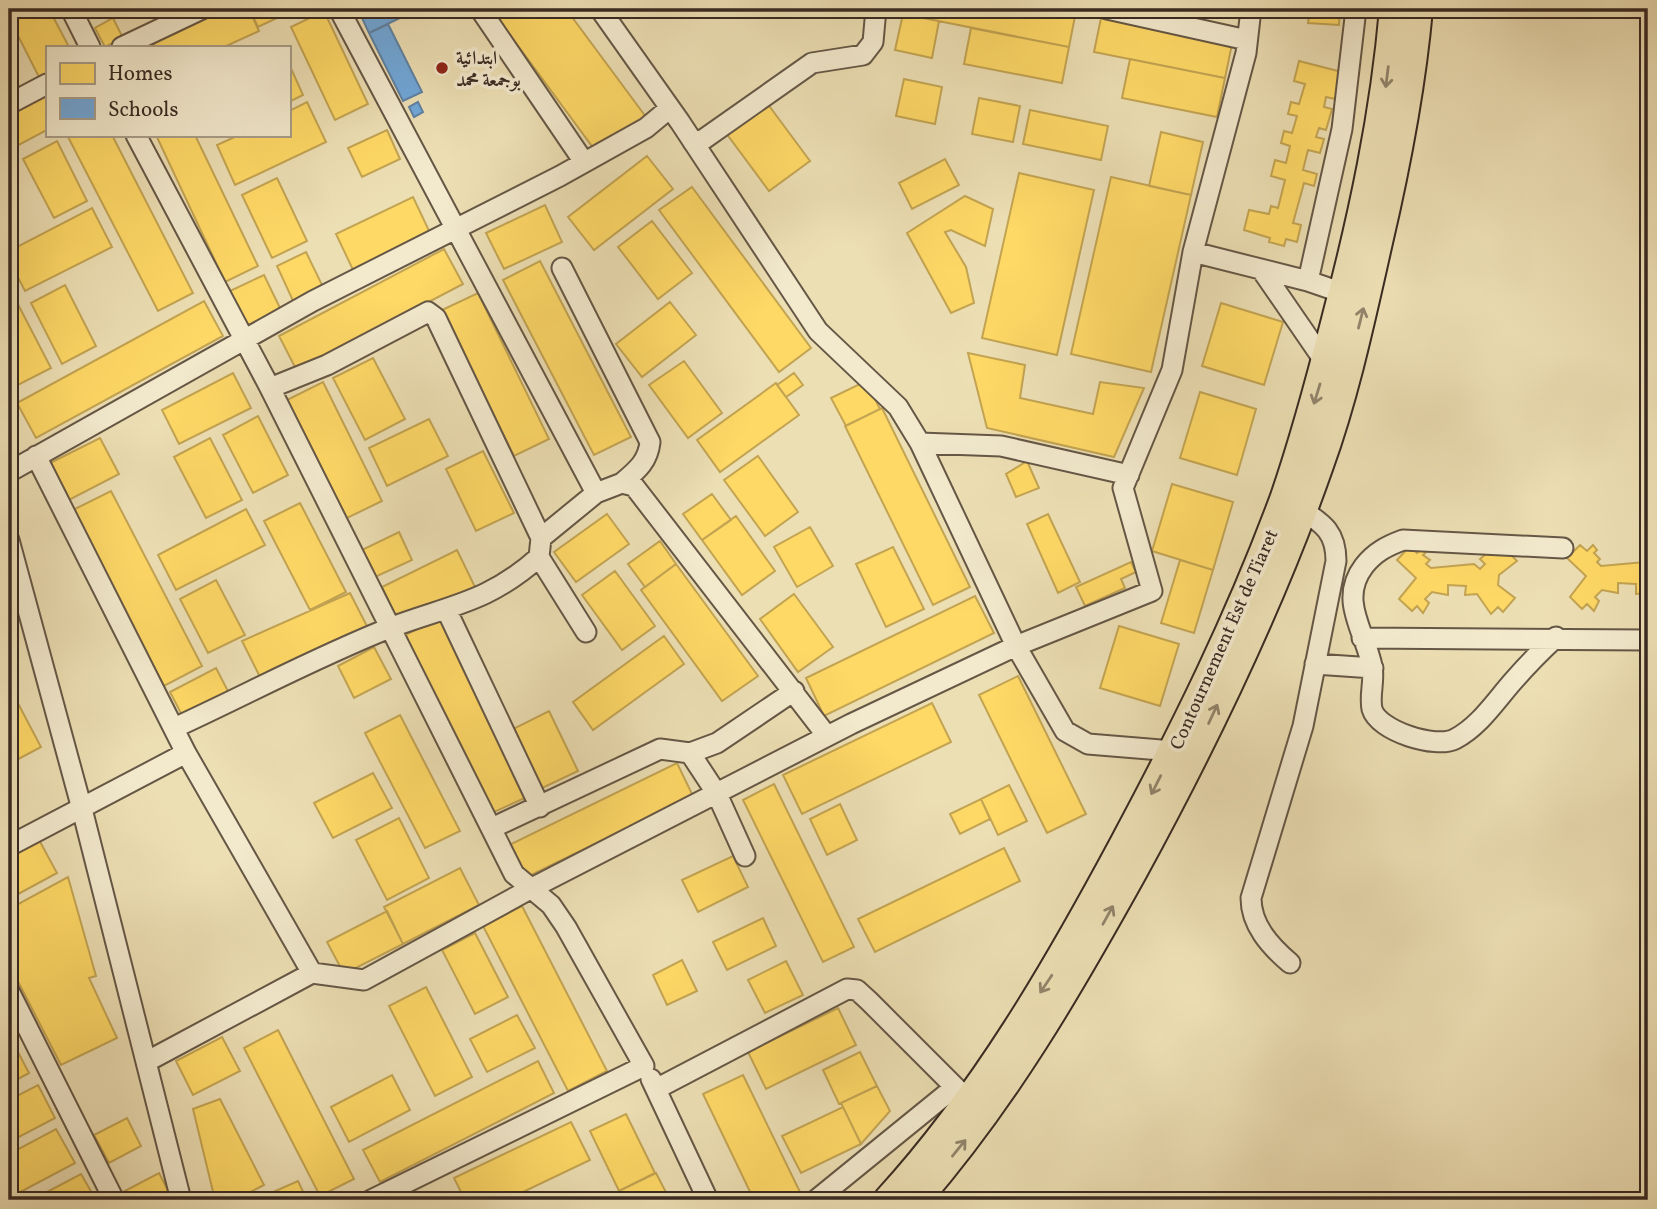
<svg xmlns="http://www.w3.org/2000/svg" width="1657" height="1209" viewBox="0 0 1657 1209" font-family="Vollkorn,Amiri,serif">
	<rect width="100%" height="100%" fill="#eddfb4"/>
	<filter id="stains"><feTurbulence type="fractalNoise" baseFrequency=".00286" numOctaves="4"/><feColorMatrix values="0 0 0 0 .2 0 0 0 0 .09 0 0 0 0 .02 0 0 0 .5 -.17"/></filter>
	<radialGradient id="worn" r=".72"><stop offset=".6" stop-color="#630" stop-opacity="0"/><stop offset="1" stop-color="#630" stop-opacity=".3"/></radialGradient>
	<path fill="#ffd966" stroke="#c3a452" stroke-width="2" d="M9,9H49L69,47H47V76L40,79L9,18Z
		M87,9H111L91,18Z
		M211,9H249L259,31L224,47H155L151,37Z
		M249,9H296L258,27Z
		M491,9H566L646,117L597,153Z
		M904,9H1065L1076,11L1069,47L903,14Z
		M1295,9H1340L1339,25L1308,23L1309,17L1298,16L1300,12H1295Z
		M324,11L368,104L335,120L291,27Z
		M903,14L939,21L932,58L895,50Z
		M113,18L123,38L105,47L95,28Z
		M1101,18L1232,44L1225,78L1094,52Z
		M971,28L1069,47L1062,83L964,64Z
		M1130,59L1225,78L1217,117L1122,98Z
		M1299,61L1342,72L1335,99L1326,97L1324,107L1332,109L1326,130L1319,128L1316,137L1324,139L1320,153L1308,150L1303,170L1317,174L1314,186L1304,183L1293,223L1301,225L1297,242L1286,239L1284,246L1269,242L1270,238L1244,230L1249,210L1269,214L1271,206L1278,208L1285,180L1271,176L1275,160L1286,163L1290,146L1281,143L1284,131L1292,133L1297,116L1288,114L1291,102L1299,104L1305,84L1294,81Z
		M289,64L303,95L289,102Z
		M904,79L942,87L935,124L896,116Z
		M47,88V130L9,150V108Z
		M979,98L1020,106L1013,142L972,134Z
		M307,102L326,142L235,185L217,145L239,135H289V111Z
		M767,103L810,161L769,191L726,133Z
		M1030,110L1108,126L1101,160L1023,144Z
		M387,130L400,159L362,177L348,148Z
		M1161,132L1203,142L1191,195L1149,186Z
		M67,135H112L193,293L158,311Z
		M156,135H195L258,266L225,282Z
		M57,141L87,201L54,218L23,159Z
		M647,156L673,189L594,250L568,217Z
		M945,159L959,185L912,209L899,183Z
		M1019,173L1094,190L1057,355L982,338Z
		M1111,177L1191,195L1151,372L1071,354Z
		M277,178L307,241L272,258L242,195Z
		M692,187L811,348L779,372L659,210Z
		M965,196L993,209L985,246L951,230L945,232L966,267L974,303L951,313L907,233Z
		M413,197L432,237L355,274L336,234Z
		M545,205L562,242L504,269L486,233Z
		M92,208L112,247L25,291L9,260V251Z
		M652,221L692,273L658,299L618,247Z
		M444,249L463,284L297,371L279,336Z
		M306,252L324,289L294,303L277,266Z
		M540,261L631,437L594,455L503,280Z
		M264,275L281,310L247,326L230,291Z
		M65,285L96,346L62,364L31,303Z
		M9,287L51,368L16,386L9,372Z
		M478,293L549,439L514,456L442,310Z
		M204,301L223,336L36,438L17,403Z
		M670,302L696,335L642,377L616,344Z
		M1221,303L1283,322L1264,385L1202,366Z
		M968,353L1025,365L1020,398L1093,414L1100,382L1144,388L1114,457L987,428Z
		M373,358L405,419L365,440L333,378Z
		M684,361L722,413L688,438L649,385Z
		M233,373L251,408L179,444L162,410Z
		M794,373L803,385L786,397L777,385Z
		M866,381L880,409L846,426L831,398Z
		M323,382L382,501L345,519L287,400Z
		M776,383L799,415L720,472L697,440Z
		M1200,392L1256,409L1237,475L1180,458Z
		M882,408L970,587L933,605L845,426Z
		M258,416L288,475L253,493L223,435Z
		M429,419L448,456L387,486L369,448Z
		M100,438L119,474L69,500L50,463Z
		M210,438L242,500L206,518L174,457Z
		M483,451L514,513L476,531L446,469Z
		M758,456L798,512L765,536L724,480Z
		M1027,461L1039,488L1016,497L1006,474Z
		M1172,484L1233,502L1213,570L1152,551Z
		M111,491L202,666L164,686L73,510Z
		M712,494L731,520L702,540L683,514Z
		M300,503L346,592L310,610L264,521Z
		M246,509L265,545L176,590L158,555Z
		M607,514L629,544L576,582L554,552Z
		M1048,514L1080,582L1058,593L1027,524Z
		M736,516L775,571L742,595L702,540Z
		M810,527L833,566L797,587L774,547Z
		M399,532L412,560L375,577L362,550Z
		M660,541L676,564L645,587L628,564Z
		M1580,545L1587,551L1593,545L1597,550L1594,553L1600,559L1597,562L1601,566L1645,562L1648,566V593L1636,594V584L1618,583V593L1602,590L1595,597L1599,601L1594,611L1587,604L1582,609L1570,597L1586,576L1567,558Z
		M1410,546L1417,553L1422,547L1427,551L1423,555L1430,560L1426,564L1431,568L1474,564L1480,569L1485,564L1480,559L1486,554L1484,552L1502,546L1517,561L1499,575L1498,585L1515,598L1503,612L1498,607L1491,614L1477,594L1465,595L1466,586L1448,585V595L1432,592L1425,599L1429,603L1423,613L1417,606L1412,611L1399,599L1416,578L1397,560Z
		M893,547L924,609L886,627L856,564Z
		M457,550L475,587L399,623L382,587Z
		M1180,560L1213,570L1194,633L1161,623Z
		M1131,562L1136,572L1121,579L1125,588L1085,606L1076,587Z
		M676,564L758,676L722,701L641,590Z
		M615,571L655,626L622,650L582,595Z
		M216,580L245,635L208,653L180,599Z
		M350,593L371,634L262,681L242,641Z
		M794,594L833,647L798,672L760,619Z
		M975,596L994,633L824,716L806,678Z
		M440,618L527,797L492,813L405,635Z
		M1119,626L1179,644L1160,706L1100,688Z
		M664,636L684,664L593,730L573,702Z
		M374,647L391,679L354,698L338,666Z
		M216,668L231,697L185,721L170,692Z
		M1018,676L1086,814L1047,833L979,695Z
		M11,690L41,747L9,764V691Z
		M932,703L951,742L802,814L783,775Z
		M549,711L578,771L538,790L509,731Z
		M400,715L460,831L425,848L365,733Z
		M677,763L693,796L525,878L509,845Z
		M373,773L392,808L333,838L314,803Z
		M774,784L854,947L823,962L743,800Z
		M1009,785L1027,821L998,835L981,799Z
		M981,799L990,819L960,834L950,814Z
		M840,804L857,840L827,855L810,819Z
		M399,818L429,878L387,900L356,840Z
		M38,838L57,873L9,899V854Z
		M1004,848L1020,881L875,952L858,919Z
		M733,856L748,887L698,912L682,880Z
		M460,868L479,905L403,944L384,907Z
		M68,877L96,976L89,978L117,1038L61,1065L9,964V909Z
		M522,906L607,1071L568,1091L483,926Z
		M387,911L403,944L344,974L327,942Z
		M763,918L776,946L727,970L713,942Z
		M475,933L508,997L475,1014L442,950Z
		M682,960L697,991L667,1005L653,975Z
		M786,961L803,995L765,1013L748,980Z
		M426,987L472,1077L435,1096L389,1006Z
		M838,1008L856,1045L766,1089L748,1052Z
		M517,1015L535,1048L487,1072L470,1039Z
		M278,1030L354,1179L320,1196L244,1048Z
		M9,1035L29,1073L9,1084Z
		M222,1037L240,1071L193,1095L176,1061Z
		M860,1052L877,1086L839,1104L823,1070Z
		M538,1061L554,1093L380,1182L363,1150Z
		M392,1075L410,1110L349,1142L331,1107Z
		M743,1075L801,1194L788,1200H754L703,1094Z
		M38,1085L55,1118L17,1138L9,1122V1100Z
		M877,1086L890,1111L861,1144L841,1103Z
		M220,1099L264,1185L235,1200H215L193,1109Z
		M843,1107L861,1144L801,1173L782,1136Z
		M626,1114L655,1173L619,1191L590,1131Z
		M127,1118L141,1146L109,1163L94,1135Z
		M571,1122L590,1160L506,1200H465L454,1178Z
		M56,1129L75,1163L9,1198V1154Z
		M159,1173L173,1200H125L121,1193Z
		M656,1173L670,1200H624L619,1191Z
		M81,1174L96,1200H49L45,1193Z
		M298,1181L307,1200H255Z"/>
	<path fill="#6fa8dc" stroke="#5e82a4" stroke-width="2" d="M380,9H400L404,16L369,33L362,18Z
		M388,24L422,92L403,101L369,33Z
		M418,102L423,112L414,117L409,107Z"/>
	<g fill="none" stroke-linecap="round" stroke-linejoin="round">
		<g stroke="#655746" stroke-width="23">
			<path id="minor" d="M71,9L90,47
				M480,9L584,162
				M600,9L680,122L818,331L898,407L920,443L1016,646L1152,591L1123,488L1172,370L1193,252
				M1107,9L1247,40
				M1251,9L1246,53L1193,252L1308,281
				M122,47L202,9
				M9,104L47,84
				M136,135L270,388L514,874L551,905L566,927L644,1066L371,1200
				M693,142L704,139L812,63L863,55L873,42L876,9
				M562,268L650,442C648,462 636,471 622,483
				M1261,269L1325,362
				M1343,293L1308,281L1342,129L1356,9
				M270,388L327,365L428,312L436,318L541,538
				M920,443L1001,446L1129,475
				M36,456L186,753L312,973
				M9,472L313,301L560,176L646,128L670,108
				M596,493L622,483L634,486L827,736
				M9,540L82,809L181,1200
				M539,557L586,632
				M447,611L540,807
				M1556,637C1541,651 1528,664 1515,679C1496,700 1480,726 1455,739C1436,749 1378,731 1372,709C1369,695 1375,680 1372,666C1365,631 1338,600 1364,566C1375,552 1387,546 1403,540L1563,548
				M1362,638L1648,640
				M1315,664L1373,668
				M174,728C246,695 318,656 392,627C451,605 489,602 539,557L541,538L596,493L339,9
				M690,753L717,794L745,856
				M492,828L660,749L690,753L717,743L794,691
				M9,846L186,753
				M1290,963C1270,946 1251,925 1251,898L1303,726L1336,561C1336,533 1324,524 1302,510
				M9,991L114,1200
				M146,1062L312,973L364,980L532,888L851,724L1016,646L1065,731L1088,744L1173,751
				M651,1079L708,1200
				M656,1089L847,989L857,990L869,1001L968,1100
				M816,1200L955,1087"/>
		</g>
		<g stroke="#382a22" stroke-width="32">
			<path id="highway" d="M888,1200C984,1095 1057,969 1124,844C1184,732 1241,617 1285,497C1305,439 1321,379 1336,320C1363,217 1385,115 1394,9
				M916,1200C1005,1097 1067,990 1133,871C1204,741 1270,605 1319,465C1345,393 1361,317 1378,242C1396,165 1411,88 1418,9"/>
		</g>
		<use href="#minor" stroke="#f3eace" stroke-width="19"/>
		<use href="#highway" stroke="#eddfb4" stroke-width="28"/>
	</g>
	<defs><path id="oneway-shaft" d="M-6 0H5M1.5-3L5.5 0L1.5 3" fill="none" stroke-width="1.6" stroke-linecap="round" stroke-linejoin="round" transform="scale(1.75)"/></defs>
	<g stroke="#92846b">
		<use href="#oneway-shaft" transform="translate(1387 77) rotate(97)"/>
		<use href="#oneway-shaft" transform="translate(1361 318) rotate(-76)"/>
		<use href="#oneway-shaft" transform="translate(1317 394) rotate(107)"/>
		<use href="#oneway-shaft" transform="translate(1213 714) rotate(-65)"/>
		<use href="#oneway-shaft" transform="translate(1156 785) rotate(117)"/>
		<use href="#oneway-shaft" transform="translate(1108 915) rotate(-61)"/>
		<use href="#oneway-shaft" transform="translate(1046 984) rotate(124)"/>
		<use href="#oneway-shaft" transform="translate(959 1148) rotate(-51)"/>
	</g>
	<circle fill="#8f2418" stroke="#f3eace" stroke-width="2.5" cx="442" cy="68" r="7"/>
	<g text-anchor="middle" stroke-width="7" stroke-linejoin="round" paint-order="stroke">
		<g font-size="19" font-weight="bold" fill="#382a22" stroke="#f3eace" text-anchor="start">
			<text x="456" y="64">ابتدائية<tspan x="456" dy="22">بوجمعة محمد</tspan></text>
		</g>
		<g font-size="19" fill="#382a22" stroke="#f3eace">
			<text transform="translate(1223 639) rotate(-66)" y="7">Contournement Est de Tiaret</text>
		</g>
	</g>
	<rect width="1657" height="1209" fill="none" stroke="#eddfb4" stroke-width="35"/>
	<rect x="10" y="10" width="1636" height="1188" fill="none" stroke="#382a22" stroke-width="3.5"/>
	<rect x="18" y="18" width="1622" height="1174" fill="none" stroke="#382a22" stroke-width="2"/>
	<rect x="46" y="46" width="245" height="91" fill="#f3eace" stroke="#a89d89" stroke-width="2"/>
	<rect x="60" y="63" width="35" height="21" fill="#ffd966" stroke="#a89d89" stroke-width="2"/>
	<text x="108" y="80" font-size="21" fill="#382a22">Homes</text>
	<rect x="60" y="98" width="35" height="21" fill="#6fa8dc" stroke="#a89d89" stroke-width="2"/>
	<text x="108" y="116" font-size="21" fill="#382a22">Schools</text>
	<rect width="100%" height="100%" filter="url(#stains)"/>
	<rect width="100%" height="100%" fill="url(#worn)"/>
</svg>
